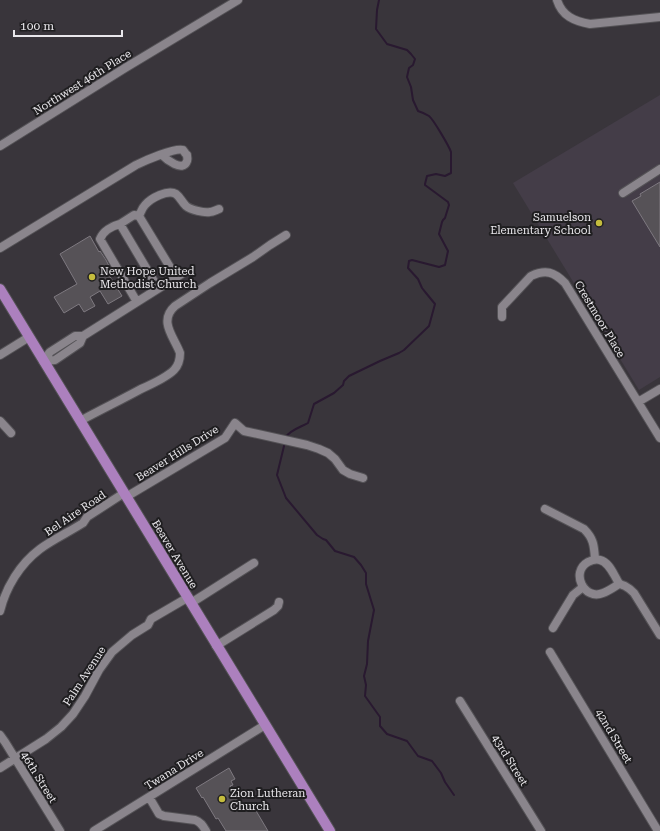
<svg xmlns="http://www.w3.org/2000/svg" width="660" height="831" viewBox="0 0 660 831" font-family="'Roboto Serif',serif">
	<rect width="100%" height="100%" fill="#39353b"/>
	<path fill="#443d48" d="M660,95V377L639,390L513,183Z"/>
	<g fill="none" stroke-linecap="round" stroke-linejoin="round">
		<path stroke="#291930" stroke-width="2" d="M286,437C290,430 301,427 308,423L314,404L334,393L343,385L344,381L349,376L380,361L399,353L404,350L429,326L435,304L426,293L422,288L418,279L408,268L409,261L412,260L439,267L445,265L448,251L439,234L442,222L443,220L445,218L449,205L448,202L425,185V184L427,176L436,174L445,176L451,173C451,172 451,153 451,152C449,146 433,119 429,116C426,114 421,112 418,111L413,100L411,87L407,77L409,68L413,65L415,59L411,54L407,50L387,44L376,29L377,10L379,0
			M284,446L277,475L286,498L317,535L323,539L326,540L335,551L354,557L361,565L366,573V584L374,610L368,641L367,664L364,676L366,685L365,696L380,717V726L387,734L407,741L418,756L432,761L441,773L445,782L454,795"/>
	</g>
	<path fill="#565257" stroke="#7e7980" d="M660,182V247L632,201L641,196L640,194Z
		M90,236L99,252L100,251L106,260L110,268L106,270L122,296L108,304L100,291L90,297L95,306L84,312L79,304L64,313L54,297L77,284L60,254Z
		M229,768L235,779L231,781L233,785L230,786L244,809L252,804L268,831H226L218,818L216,819L203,797L202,798L196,788Z"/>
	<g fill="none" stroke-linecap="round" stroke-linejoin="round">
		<g stroke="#545256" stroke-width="10">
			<path id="minor" d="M557,0C562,16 574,21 590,24L660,17
				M0,146L125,68L238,0
				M623,193L660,169
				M139,216C141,212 142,208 145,205C151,198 168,189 176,194C180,197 182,202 186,206C191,210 204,213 210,212C213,212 216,210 219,209
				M120,224L134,215L139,216L176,277
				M0,248L136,165C144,161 176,147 183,150C184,151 186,155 187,155C187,157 188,160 187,161C183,173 166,159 162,155
				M137,302L100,239C103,231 112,226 120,224L158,288
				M502,317V307L531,276C546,269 554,272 565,283L660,438
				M75,336H83L80,343L55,360L43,361L50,352Z
				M83,336L183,273
				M0,355L29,337
				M638,402L660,389
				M0,421L11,433
				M80,421C100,410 121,400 141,389C150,385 167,377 174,370C178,366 180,359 180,353C174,337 158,321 175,306L210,283L253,257L270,245L286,235
				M126,497L225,438L235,423L244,431L307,445L319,449L328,453L335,459L343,470L350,474L363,478
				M545,509L584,529C594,539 594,546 595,559
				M619,584C614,587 609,591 603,593C584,601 570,572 588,562C592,560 596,559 600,560C608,562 612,571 616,578C617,580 618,582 619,583C621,585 623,585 625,586C629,588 631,590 634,593L660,635
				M191,603L254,563
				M0,611C6,587 20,564 40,549C52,540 69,532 83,523L87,517L124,493
				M553,628L573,595L583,587
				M216,646L274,610L278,606L279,602
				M550,652L658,831
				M460,701L541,831
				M0,735L5,742L60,831
				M0,768L46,739L61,727L73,714L85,696L99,670L112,652L132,635L148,625L151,619L187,598
				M149,797L159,814L164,816L195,820C201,822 203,826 206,831
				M94,831L265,725"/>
		</g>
		<g stroke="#545256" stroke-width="12">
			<path id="major" d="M0,289L330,831"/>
		</g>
		<use href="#minor" stroke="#8a858c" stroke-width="8"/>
		<use href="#major" stroke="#ac80be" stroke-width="10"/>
	</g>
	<g fill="#c4bc3d" stroke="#1f1e20" stroke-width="1.5">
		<circle cx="599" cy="223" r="4"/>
		<circle cx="92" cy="277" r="4"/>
		<circle cx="222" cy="799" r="4"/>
	</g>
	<g text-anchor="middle" stroke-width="4" stroke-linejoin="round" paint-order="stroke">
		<g font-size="11" fill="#e9e7eb" stroke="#1f1e20">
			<text transform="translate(82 82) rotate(-32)" y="4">Northwest 46th Place</text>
			<text transform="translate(600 319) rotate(59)" y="4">Crestmoor Place</text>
			<text transform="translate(177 453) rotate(-32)" y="4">Beaver Hills Drive</text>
			<text transform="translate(75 513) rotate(-34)" y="4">Bel Aire Road</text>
			<text transform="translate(175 554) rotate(59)" y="4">Beaver Avenue</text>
			<text transform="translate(84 676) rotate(-57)" y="4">Palm Avenue</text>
			<text transform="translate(614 736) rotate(59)" y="4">42nd Street</text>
			<text transform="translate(510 760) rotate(58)" y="4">43rd Street</text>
			<text transform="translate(174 769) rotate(-32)" y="4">Twana Drive</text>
			<text transform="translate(39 777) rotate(58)" y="4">46th Street</text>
		</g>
		<g font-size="11" fill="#e9e7eb" stroke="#1f1e20" text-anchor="start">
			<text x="591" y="221" text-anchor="end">Samuelson<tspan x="591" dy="13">Elementary School</tspan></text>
			<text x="100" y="275">New Hope United<tspan x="100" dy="13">Methodist Church</tspan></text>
			<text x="230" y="797">Zion Lutheran<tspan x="230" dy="13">Church</tspan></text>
		</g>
	</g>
	<path d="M14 30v6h108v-6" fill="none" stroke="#e9e7eb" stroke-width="2"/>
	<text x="20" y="30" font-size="12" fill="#e9e7eb" stroke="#1f1e20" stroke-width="3" paint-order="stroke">100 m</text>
</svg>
